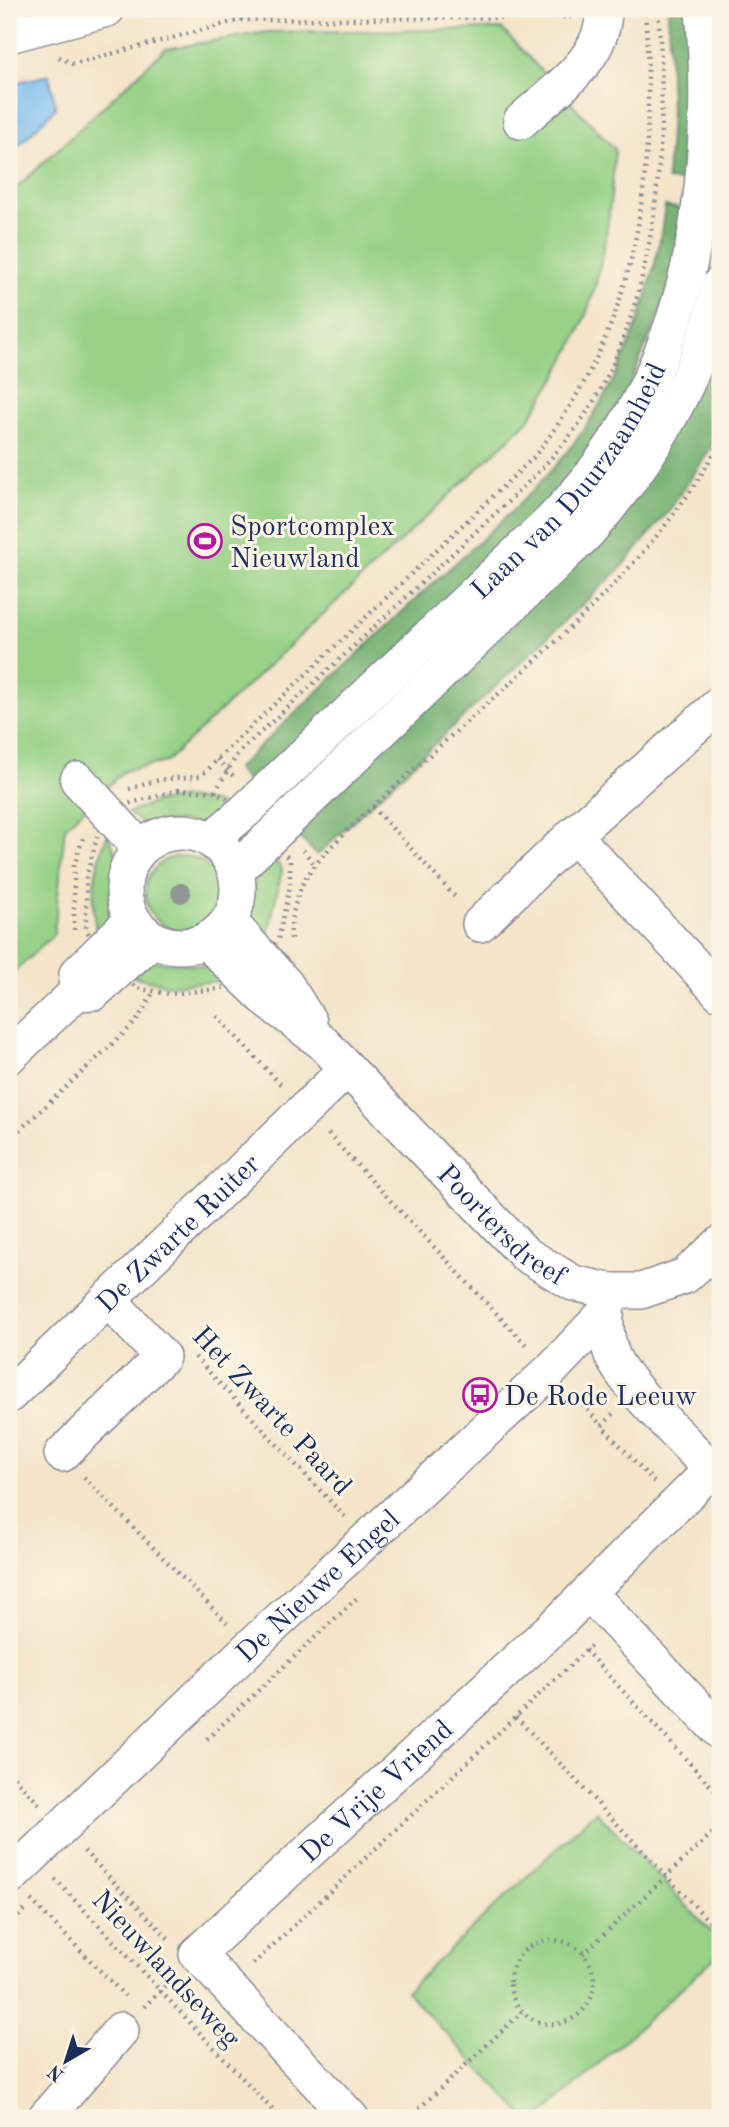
<svg xmlns="http://www.w3.org/2000/svg" width="729" height="2127" viewBox="0 0 729 2127" font-family="'Old Standard TT',serif">
	<rect width="100%" height="100%" fill="#fcf5e5"/>
	<filter id="ink" filterUnits="userSpaceOnUse"><feTurbulence type="fractalNoise" baseFrequency=".0143" numOctaves="2"/><feDisplacementMap in="SourceGraphic" scale="14" xChannelSelector="R" yChannelSelector="G"/><feConvolveMatrix kernelMatrix="1 2 1 2 8 2 1 2 1" color-interpolation-filters="sRGB"/></filter>
	<filter id="wash" filterUnits="userSpaceOnUse"><feTurbulence type="fractalNoise" baseFrequency=".00686" numOctaves="4" result="noise"/><feDisplacementMap in="SourceGraphic" scale="28" xChannelSelector="R" yChannelSelector="G"/><feGaussianBlur stdDeviation="1.57" result="paint"/><feColorMatrix in="noise" values="0 0 0 0 0 0 0 0 0 0 0 0 0 0 0 0 0 1.4 0 .05"/><feComposite in="paint" operator="in"/></filter>
	<g filter="url(#wash)">
		<rect width="100%" height="100%" fill="#f4e4c9"/>
		<path fill="#97d287" stroke="#598072" stroke-width="2" d="M502,29L615,149C611,208 604,273 581,327C567,360 547,391 528,421L166,762L124,771L65,827L54,934L9,977V195L165,49L267,32Z
			M186,798L213,802L232,810L205,824L177,821L144,824L128,813L155,802Z
			M108,834L117,857L109,918L98,938C89,904 94,866 108,834Z
			M269,850L282,870L267,939L251,923C249,896 255,872 269,850Z
			M145 893a37 37 0 1 1 74 0a37 37 0 1 1-74 0Z
			M154,961L211,967L225,981L169,985L132,976Z
			M596,1811L720,1941V1953L539,2118H526L406,1991Z"/>
		<path fill="#79b474" stroke="#4a7269" stroke-width="2" d="M668,9H694L681,181L667,180L671,114Z
			M665,206L679,208L677,272L602,450L255,790L236,769C297,712 356,655 417,598C461,557 508,518 548,474C616,401 653,304 665,206Z
			M720,318V425L709,451L669,511L620,569L317,855L289,827L589,545Z"/>
		<path fill="#7abdf0" stroke="#4a76a7" stroke-width="2" d="M49,75L56,108L9,155V84Z"/>
	</g>
	<g filter="url(#ink)">
		<g fill="none" stroke-linecap="round" stroke-linejoin="round">
			<g stroke="#888a94" stroke-width="38">
				<g id="minor">
					<path d="M9,35L107,9"/>
					<path d="M521,121C556,89 604,60 604,9"/>
					<path d="M720,704L573,835L720,993"/>
					<path d="M78,780L140,848"/>
					<circle cx="181" cy="889" r="57"/>
					<path id="s1" d="M211,840L245,811L549,523C688,384 719,199 703,9"/>
					<path d="M236,870L587,533C652,459 698,381 720,284"/>
					<path d="M132,920L77,974L76,993L94,992L153,939"/>
					<path d="M229,921L286,985L309,1022"/>
					<path d="M480,924L573,835"/>
					<path id="s2" d="M206,941L269,1002L322,1042L525,1254L573,1283L610,1291H641L685,1276L720,1244"/>
					<path d="M9,1056L76,993"/>
					<path d="M609,1296C604,1315 605,1336 612,1355C622,1383 696,1452 720,1478"/>
					<path id="s3" d="M9,1395L347,1069"/>
					<path d="M62,1454L162,1357L108,1299"/>
					<path d="M589,1593L720,1732"/>
					<path id="s4" d="M9,1878L249,1648L549,1372L604,1314"/>
					<path d="M45,2118L121,2030"/>
					<path id="s5" d="M351,2118L197,1954L559,1622L712,1469"/>
				</g>
			</g>
			<path stroke="#888a94" stroke-width="4.5" stroke-dasharray="2 5" stroke-linecap="butt" d="M59,57L73,64L240,20L571,17
				M217,759L235,778
				M129,789C142,785 155,780 168,779C195,775 199,783 217,759L533,458C642,322 656,178 645,9
				M178,790L214,792L233,801L290,860V886L278,940L237,983L218,989L170,994L136,988L99,952L86,929V878L98,834L124,805Z
				M215,792L238,753C310,687 381,621 451,555C497,511 547,470 583,418C658,308 669,138 658,9
				M373,807L457,899
				M303,850L316,866
				M74,930V866L84,835
				M291,939C289,920 298,889 309,873C334,839 379,802 410,773C516,675 653,570 720,442
				M217,1016L283,1087
				M328,1134L528,1347
				M9,1140L136,1022L153,993
				M195,1357L345,1517
				M573,1395L602,1426
				M613,1414L602,1426L654,1482
				M84,1477L227,1623
				M585,1650L720,1796
				M516,1717L720,1933
				M207,1739L359,1596
				M9,1772L39,1804
				M84,1851L170,1940
				M55,1879L280,2118
				M31,1900L125,1996
				M9,1927L27,1907
				M510 1982a42 42 0 1 1 84 0a42 42 0 1 1-84 0Z
				M583,1954L720,1826
				M253,1964L593,1644
				M144,2007L175,1976
				M409,2118L522,2012"/>
			<use href="#minor" stroke="#fff" stroke-width="35"/>
		</g>
		<circle fill="#8e9794" cx="181" cy="893" r="10"/>
	</g>
	<defs>
		<g id="stadium-ring" transform="scale(1.75)"><circle r="9.5" fill="#fcf5e5" stroke="#b5179e" stroke-width="1.5"/><path d="M0-5a6.5 5 0 1 0 0 10a6.5 5 0 1 0 0-10ZM-3.5-1.8h7v3.6h-7Z" fill="#b5179e"/></g>
		<g id="bus-ring" transform="scale(1.75)"><circle r="9.5" fill="#fcf5e5" stroke="#b5179e" stroke-width="1.5"/><path d="M-5-6H5V4H4V6H2V4H-2V6H-4V4H-5ZM-3.5-4V0h7V-4ZM-3.5 1.2v1.5H-2V1.2ZM2 1.2v1.5H3.5V1.2Z" fill="#b5179e"/></g>
	</defs>
	<g fill-rule="evenodd">
		<use href="#stadium-ring" x="205" y="541"/>
		<use href="#bus-ring" x="480" y="1395"/>
	</g>
	<g text-anchor="middle" stroke-width="6" stroke-linejoin="round" paint-order="stroke">
		<g font-size="28" fill="#1b2f5e" stroke="#fcf5e5">
			<text dy="10" stroke="none"><textPath href="#s1" startOffset="509">Laan van Duurzaamheid</textPath></text>
			<text dy="10" stroke="none"><textPath href="#s2" startOffset="411">Poortersdreef</textPath></text>
			<text dy="10" stroke="none"><textPath href="#s3" startOffset="234">De Zwarte Ruiter</textPath></text>
			<text transform="translate(273 1410) rotate(47)" y="10">Het Zwarte Paard</text>
			<text dy="10" stroke="none"><textPath href="#s4" startOffset="425">De Nieuwe Engel</textPath></text>
			<text dy="10" stroke="none"><textPath href="#s5" startOffset="467">De Vrije Vriend</textPath></text>
			<text transform="translate(167 1968) rotate(47)" y="10">Nieuwlandseweg</text>
		</g>
		<g font-size="28" fill="#1b2f5e" stroke="#fcf5e5" text-anchor="start">
			<text x="230" y="535">Sportcomplex<tspan x="230" dy="32">Nieuwland</tspan></text>
			<text x="504" y="1405">De Rode Leeuw</text>
		</g>
	</g>
	<rect width="729" height="2127" fill="none" stroke="#fcf5e5" stroke-width="35"/>
	<g transform="translate(66 2061) rotate(219)" stroke="#fcf5e5" stroke-width="5" paint-order="stroke">
	<path d="M0-5L12 26L0 18L-12 26Z" fill="#1b2f5e"/>
	<text y="-10" font-size="19" font-weight="bold" text-anchor="middle" fill="#1b2f5e">N</text>
	</g>
</svg>
